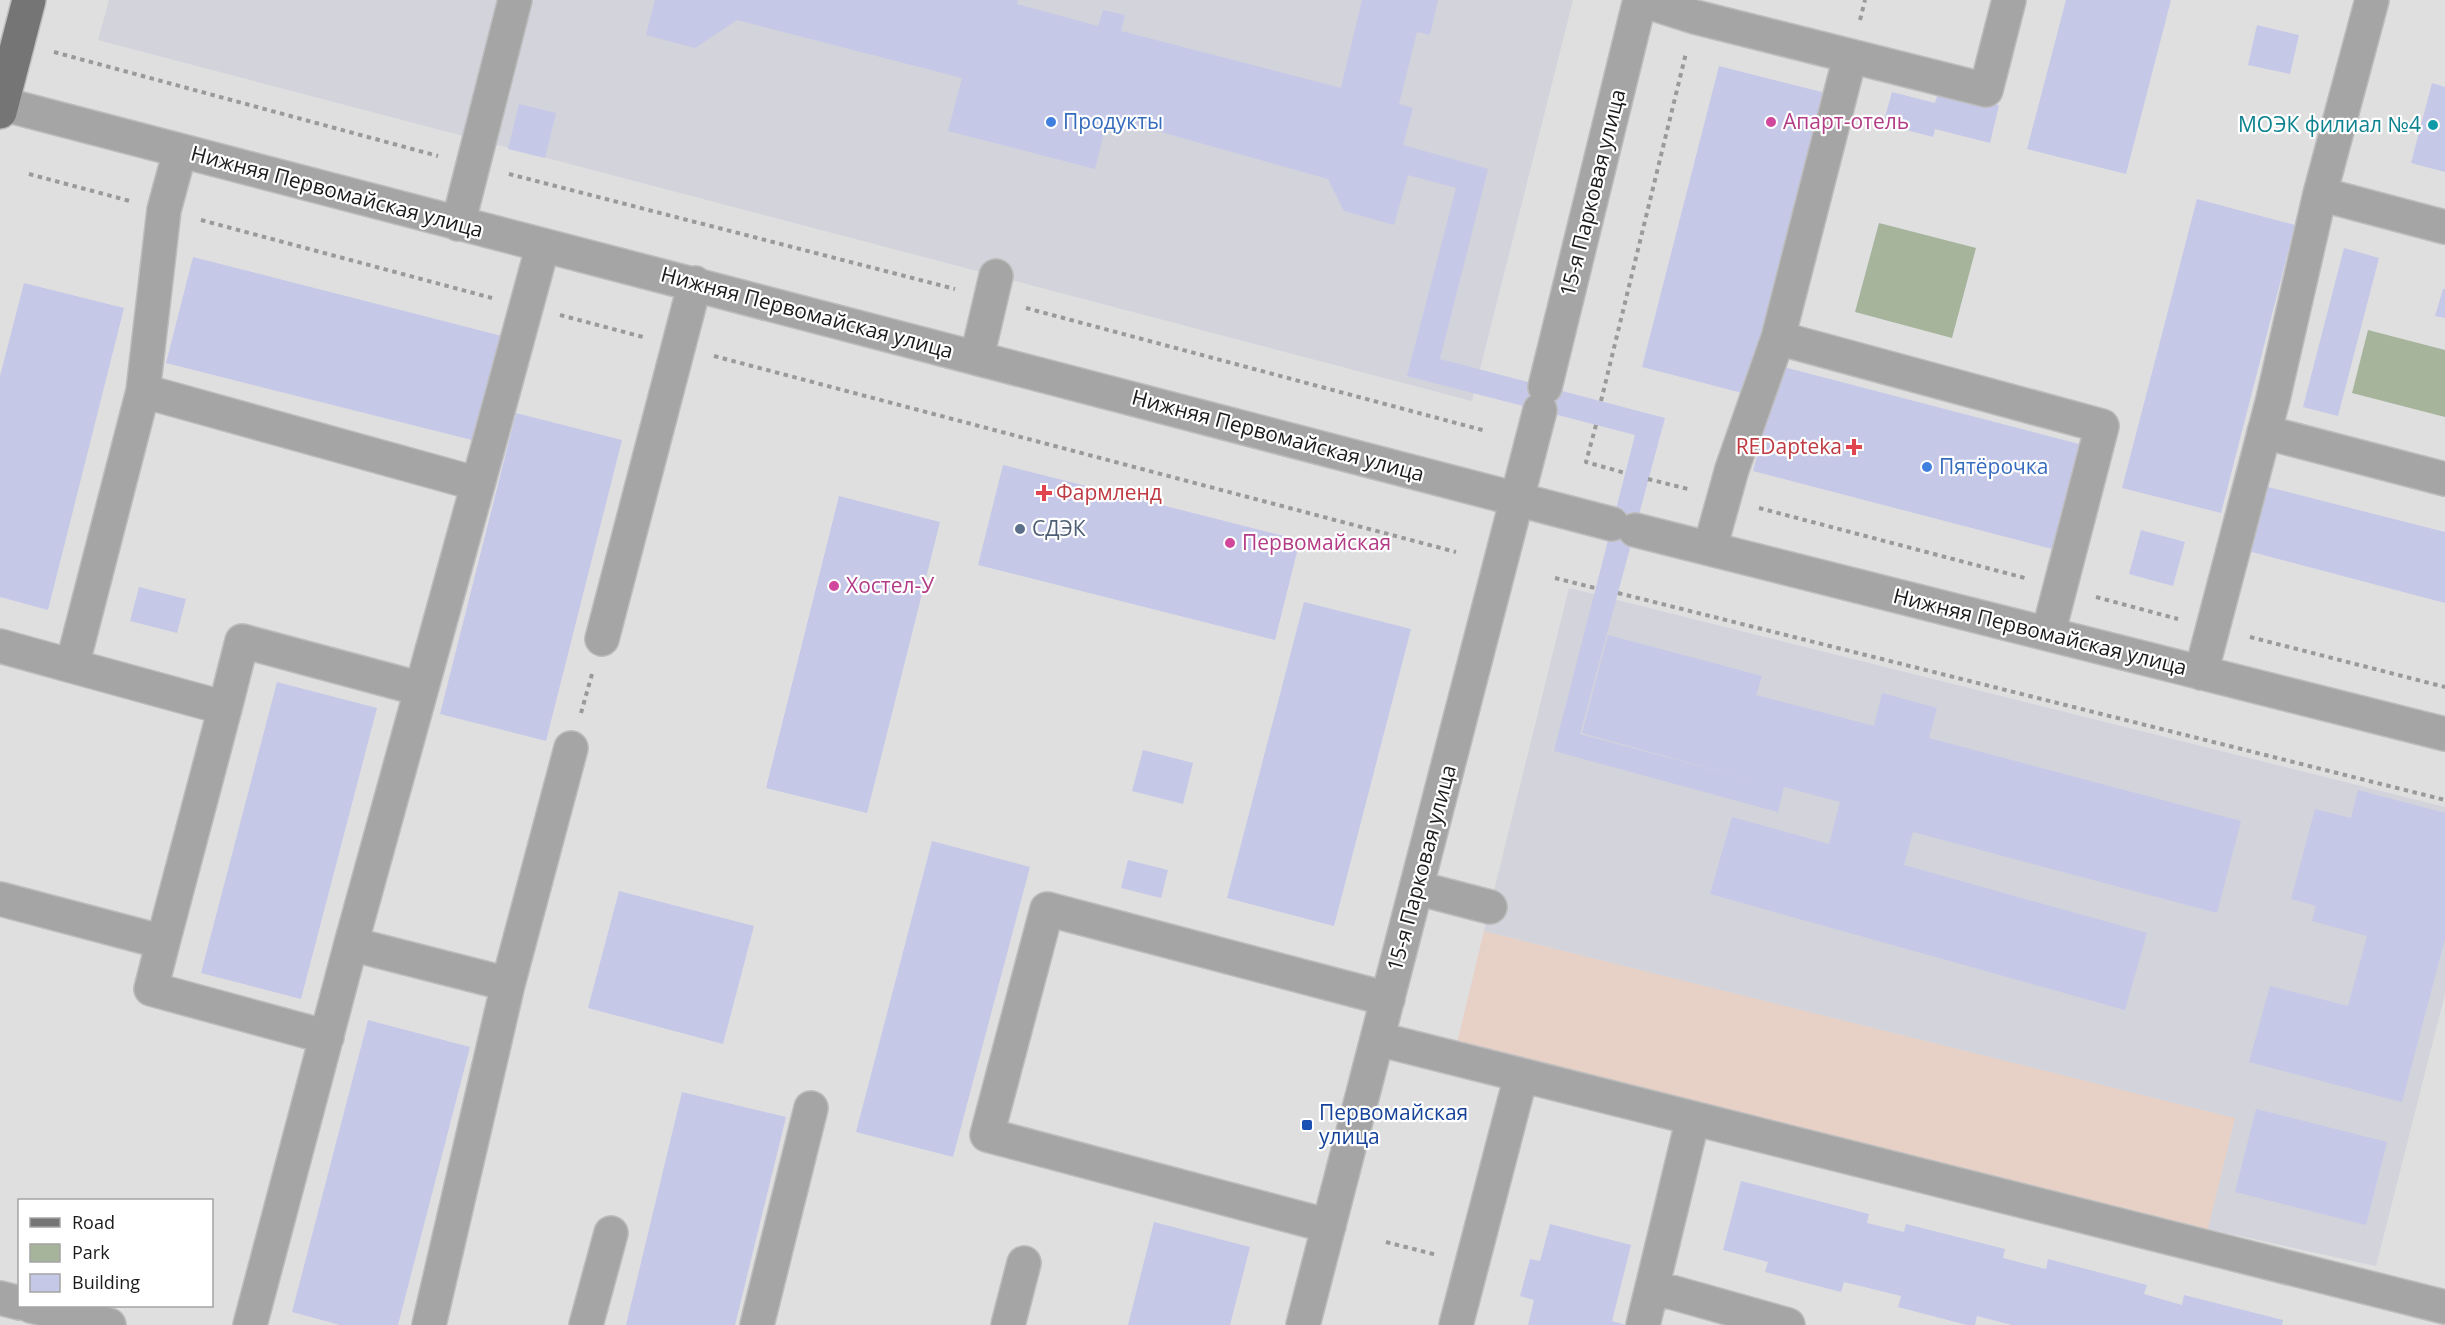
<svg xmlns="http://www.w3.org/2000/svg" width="2445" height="1325" viewBox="0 0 2445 1325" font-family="'Open Sans',sans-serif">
	<rect width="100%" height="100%" fill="#dfdfe0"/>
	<path fill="#e7d0c5" d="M1484,931L2236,1118L2208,1229L1457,1043Z"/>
	<path fill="#d2d3db" d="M109,0H1573L1472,401L98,40Z
		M1569,588L2445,807V994L2376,1266L2208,1229L2235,1118L1484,931Z"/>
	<path fill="#a6b49b" d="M1879,223L1976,248L1952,338L1855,312Z
		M2368,330L2445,350V417L2352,393Z"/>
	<path fill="#c6c8e8" d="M655,0H1018L1017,4L1098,26L1103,10L1125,15L1121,31L1341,88L1362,0H1438L1430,35L1417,32L1399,104L1413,108L1403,145L1488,169L1440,359L1665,418L1580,734L1759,782L1582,733L1608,635L1762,676L1756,695L1874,726L1882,693L1937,708L1929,738L2241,821L2217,913L1913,832L1904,865L2147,933L2125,1010L1710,894L1732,817L1829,844L1840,802L1784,787L1778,812L1554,751L1635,435L1407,376L1456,188L1408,175L1394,225L1344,211L1328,179L1108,117L1095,169L948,131L962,78L737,20L695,48L646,35Z
		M2066,0H2171L2126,174L2027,149Z
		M2257,25L2299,35L2290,74L2248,65Z
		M1719,66L1826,93L1750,395L1642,367Z
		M2432,83L2445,87V172L2411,163Z
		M1939,90L1999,105L1990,143L1935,129L1933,137L1883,124L1892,92L1935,103Z
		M519,104L556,113L545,158L508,149Z
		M2197,199L2295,225L2221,513L2122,488Z
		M2344,248L2379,258L2338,416L2303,407Z
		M193,257L502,336L476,441L166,363Z
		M24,283L124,308L48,610L0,597V376Z
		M2443,289H2445V318L2435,316Z
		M1780,366L2083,445L2056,550L1753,471Z
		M516,413L622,440L546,741L440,714Z
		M1003,465L1300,540L1275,640L978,565Z
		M2264,486L2445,532V603L2248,551Z
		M839,496L940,522L867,813L766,788Z
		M2141,530L2185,542L2173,586L2129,574Z
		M139,587L186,599L177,633L130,621Z
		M1304,602L1411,629L1334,926L1227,898Z
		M277,682L377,708L301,999L201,973Z
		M1143,750L1193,763L1183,804L1132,791Z
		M2358,790L2445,813V939L2402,1102L2249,1062L2270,986L2348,1006L2367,936L2312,921L2316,906L2291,899L2315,809L2351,818Z
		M932,841L1030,867L953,1157L856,1132Z
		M1128,860L1168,870L1161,898L1121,888Z
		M619,891L754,926L723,1044L588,1008Z
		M368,1020L470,1047L398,1325H340L292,1312Z
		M682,1092L786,1117L735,1325H626Z
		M2256,1109L2387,1142L2366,1225L2235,1192Z
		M1741,1181L1869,1214L1867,1223L1904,1232L1906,1224L2005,1249L2003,1258L2046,1269L2048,1259L2147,1285L2144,1294L2182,1305L2184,1295L2283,1320L2282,1325H2012L1977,1316L1975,1325H1967L1898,1307L1901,1296L1844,1282L1841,1292L1765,1272L1768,1262L1723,1250Z
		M1154,1222L1250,1247L1230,1325H1128Z
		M1550,1224L1631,1245L1612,1321L1626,1325H1528L1534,1300L1520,1296L1530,1259L1540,1261Z"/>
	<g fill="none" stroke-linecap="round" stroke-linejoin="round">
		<g stroke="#bcbcbd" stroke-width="36">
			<path id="minor" d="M1642,0L1695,17L1986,90L2009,0
				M2,104L1612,524
				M180,151L164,210L143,391L478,484L543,245
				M2320,194L2445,227
				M458,224L515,0
				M1778,338L2102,426L2048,634
				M977,357L996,276
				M1545,387L1640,0
				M2264,432L2445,479
				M1635,530L2445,734
				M1710,548L1732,469L1778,338L1850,57
				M602,639L695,283
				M0,646L72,666L143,391
				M2201,673L2273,399L2320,194L2372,0
				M225,708L242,641L421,689
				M1417,888L1490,907
				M0,899L163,942L225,708L72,666
				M163,942L151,989L327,1037
				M351,944L478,484
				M508,984L571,748
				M1378,1039L2445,1307
				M1329,1226L987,1135L1047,909L1388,999
				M1653,1287L1788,1325
				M0,1298L20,1303
				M31,1306L109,1325
				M250,1325L351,944L508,984L429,1325
				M586,1325L611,1233
				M757,1325L811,1108
				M1008,1325L1024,1263
				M1303,1325L1540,410
				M1456,1325L1521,1076
				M1643,1325L1693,1118"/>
		</g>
		<g stroke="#bcbcbd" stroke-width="36">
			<path id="major" d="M0,112L29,0"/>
		</g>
		<path stroke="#9a9a9b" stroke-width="4" stroke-dasharray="4.5 4.5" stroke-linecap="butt" d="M1860,20L1865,0
			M54,52L438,156
			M29,174L130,201
			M509,174L955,289
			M201,220L492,298
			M1026,308L1486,431
			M560,315L643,337
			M714,356L1456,552
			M1601,401L1686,53
			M1596,425L1586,462L1625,473
			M1648,479L1688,489
			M1759,508L2025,578
			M1555,578L1595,588
			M1618,593L2445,800
			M2096,597L2178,619
			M2250,637L2445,687
			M581,713L592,674
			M1386,1242L1437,1255"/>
		<use href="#minor" stroke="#a6a5a6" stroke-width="33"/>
		<use href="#major" stroke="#767575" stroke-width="33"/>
	</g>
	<g fill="#3f7fe0" stroke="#fff" stroke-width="2">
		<circle cx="1051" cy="122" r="6"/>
		<circle cx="1927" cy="467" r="6"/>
	</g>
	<g fill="#d1479c" stroke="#fff" stroke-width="2">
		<circle cx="1771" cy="122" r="6"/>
		<circle cx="1230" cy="543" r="6"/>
		<circle cx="834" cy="586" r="6"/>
	</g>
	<circle fill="#0f9aa8" stroke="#fff" stroke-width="2" cx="2433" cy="125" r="6"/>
	<g fill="#e0444e" stroke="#fff" stroke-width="2">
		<path d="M1851 438h6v6h6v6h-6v6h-6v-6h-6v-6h6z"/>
		<path d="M1041 484h6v6h6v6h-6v6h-6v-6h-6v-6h6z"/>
	</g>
	<circle fill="#5c6f8a" stroke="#fff" stroke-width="2" cx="1020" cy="529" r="6"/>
	<rect fill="#1a4fb4" stroke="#fff" stroke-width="2" x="1301" y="1119" width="12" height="12" rx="3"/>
	<g text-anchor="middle" stroke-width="4.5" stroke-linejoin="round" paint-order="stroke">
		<g font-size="21" fill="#366cbe" stroke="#fff" text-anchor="start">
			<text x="1063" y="129">Продукты</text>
			<text x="1939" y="474">Пятёрочка</text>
		</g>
		<g font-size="21" fill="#b23c85" stroke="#fff" text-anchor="start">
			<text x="1783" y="129">Апарт-отель</text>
			<text x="1242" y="550">Первомайская</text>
			<text x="846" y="593">Хостел-У</text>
		</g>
		<g font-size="21" fill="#0d838f" stroke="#fff" text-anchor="end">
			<text x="2421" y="132">МОЭК филиал №4</text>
		</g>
		<g font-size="21" fill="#1b1b1c" stroke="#fff">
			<text transform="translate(337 192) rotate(15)" y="7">Нижняя Первомайская улица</text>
			<text transform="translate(1593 193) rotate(-76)" y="7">15-я Парковая улица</text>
			<text transform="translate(807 313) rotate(15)" y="7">Нижняя Первомайская улица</text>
			<text transform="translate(1278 436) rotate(15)" y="7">Нижняя Первомайская улица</text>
			<text transform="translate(2040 632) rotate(14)" y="7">Нижняя Первомайская улица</text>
			<text transform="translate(1422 868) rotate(-75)" y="7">15-я Парковая улица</text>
		</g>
		<g font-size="21" fill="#be3a42" stroke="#fff" text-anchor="end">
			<text x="1842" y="454">REDapteka</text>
			<text x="1056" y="500" text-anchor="start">Фармленд</text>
		</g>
		<g font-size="21" fill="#4e5e75" stroke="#fff" text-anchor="start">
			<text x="1032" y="536">СДЭК</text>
		</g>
		<g font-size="21" fill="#164399" stroke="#fff" text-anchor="start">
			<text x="1319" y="1120">Первомайская<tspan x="1319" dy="24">улица</tspan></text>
		</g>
	</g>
	<rect x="18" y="1199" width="195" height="108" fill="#ffffff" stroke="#a4a4a4" stroke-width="1.5"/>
	<rect x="30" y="1218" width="30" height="9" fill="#767575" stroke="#a4a4a4" stroke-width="1.5"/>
	<text x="72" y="1229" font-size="18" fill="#1b1b1c">Road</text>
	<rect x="30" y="1244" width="30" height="18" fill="#a6b49b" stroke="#a4a4a4" stroke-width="1.5"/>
	<text x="72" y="1259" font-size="18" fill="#1b1b1c">Park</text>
	<rect x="30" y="1274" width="30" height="18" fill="#c6c8e8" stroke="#a4a4a4" stroke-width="1.5"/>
	<text x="72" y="1289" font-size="18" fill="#1b1b1c">Building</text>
</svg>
